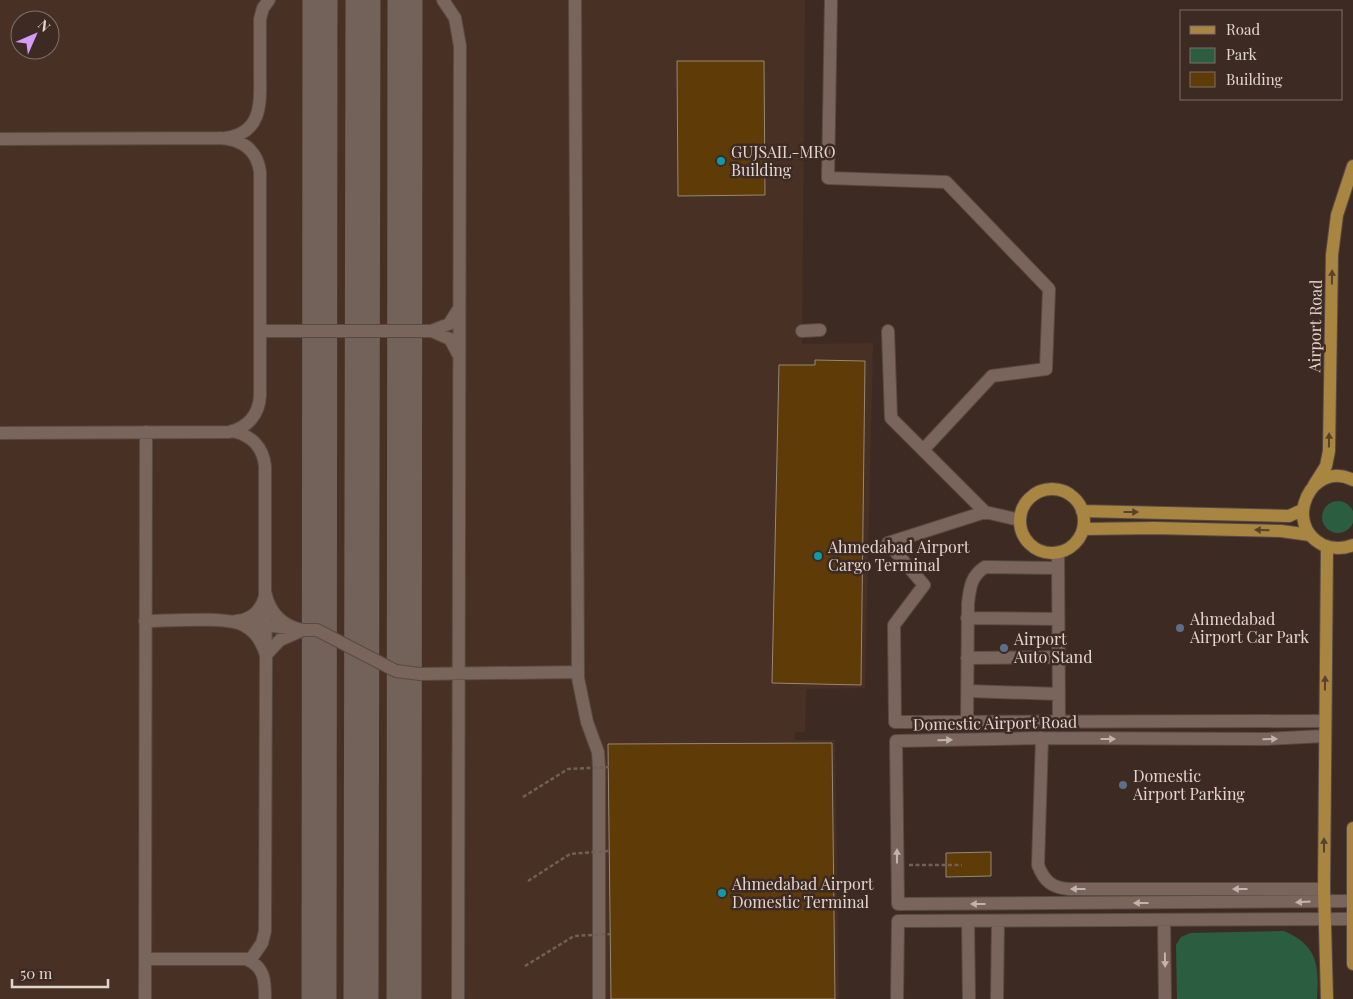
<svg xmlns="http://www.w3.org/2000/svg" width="1353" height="999" viewBox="0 0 1353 999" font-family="'Playfair Display',serif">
	<rect width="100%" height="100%" fill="#3d2b23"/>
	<path fill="#483024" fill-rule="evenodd" d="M0,0H805L802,344L873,343L865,688L806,689L805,732H795V740H835L839,999H0ZM20,20H50V50H20Z"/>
	<path fill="#2b5d41" d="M1322 517a16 16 0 1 1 32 0a16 16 0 1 1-32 0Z
		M1284,931C1318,946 1319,965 1317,999H1177L1176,945L1181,937L1190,933Z"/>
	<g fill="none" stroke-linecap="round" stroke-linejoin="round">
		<path stroke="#72625a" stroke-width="35" d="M319,999L320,0
			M361,999L363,0
			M404,999L405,0"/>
	</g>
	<path fill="#5e3b07" stroke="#978877" d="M677,61H764L765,195L678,196Z
		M815,360L865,361L861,685L772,683L779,365H815Z
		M832,743L835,999H611L608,744Z
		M991,852V876L946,877V853Z"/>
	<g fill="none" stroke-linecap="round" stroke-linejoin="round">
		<g stroke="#594a43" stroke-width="14">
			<path id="minor" d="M443,0L455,18L460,46L458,999
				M575,0L578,678L587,722L598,752L599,767V999
				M831,0L828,178L946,182L1049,289L1046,369L992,376L923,450
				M0,139L225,138C264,133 260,101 260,71C260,54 260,36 260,19L263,8L269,0
				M260,331H431L449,324L458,310
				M432,331L450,339L458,354
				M802,331L820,330
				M888,331L891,418L985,512
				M232,431C251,435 263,447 265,466V596C261,611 251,620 236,621L303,630H317L396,671L420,674L578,672
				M0,433L229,432C247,428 259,415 260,396V172C257,148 240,139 219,138
				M1020,520L985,512L888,543L924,585L894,625L895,722L1325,721
				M1058,552L1059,722
				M265,591C269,612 282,626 303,630L280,640L266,655Z
				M967,618L1058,619
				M967,658L1058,657
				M968,691L1059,694
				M967,722L968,603C970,587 971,576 985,567L1058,568
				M1324,736L1267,739L1042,738L896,741L898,904L1352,901
				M1042,738L1038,865C1044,881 1052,888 1069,889H1324
				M1164,920L1165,999
				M968,921L969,999
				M145,959H251L262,943L265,931L266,655C262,642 256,631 243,625C227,616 167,621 145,621
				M246,959C265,967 265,981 265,999
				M145,999L146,432
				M897,999L898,921L1351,919
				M997,999L998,921"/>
		</g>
		<g stroke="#594a43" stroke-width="14">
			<path id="major" d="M1353,480C1312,459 1281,524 1323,545C1333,549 1343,549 1353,545
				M1314,485L1326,466L1329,451L1332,255L1337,215L1353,166
				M1020 521a32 32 0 1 1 64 0a32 32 0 1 1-64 0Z
				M1082,511L1289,516L1302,510
				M1083,529L1154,528L1281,531L1310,535
				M1353,828V964
				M1327,999L1324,889L1327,547"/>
		</g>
		<path stroke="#706058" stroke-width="2.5" stroke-dasharray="4 2.5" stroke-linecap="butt" d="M909,865H962"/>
		<use href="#minor" stroke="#79655b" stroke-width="12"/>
		<use href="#major" stroke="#a98542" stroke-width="12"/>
		<path stroke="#706058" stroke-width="2.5" stroke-dasharray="4 2.5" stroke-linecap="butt" d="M523,797L568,769L609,767
			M528,881L570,854L609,851
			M525,966L574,936L610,934"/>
	</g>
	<defs><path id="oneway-solid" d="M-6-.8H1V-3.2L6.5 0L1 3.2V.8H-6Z" transform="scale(1.25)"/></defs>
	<g fill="#58422b">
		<use href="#oneway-solid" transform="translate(1332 277) rotate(-89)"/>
		<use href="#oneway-solid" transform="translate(1329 440) rotate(-89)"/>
		<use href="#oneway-solid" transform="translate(1131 512)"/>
		<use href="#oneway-solid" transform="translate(1262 530) rotate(-179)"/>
		<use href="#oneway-solid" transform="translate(1325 683) rotate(-89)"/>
		<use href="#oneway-solid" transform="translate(1324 845) rotate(-90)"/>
	</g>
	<g fill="#c2b3ac">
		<use href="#oneway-solid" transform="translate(1108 739)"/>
		<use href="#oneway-solid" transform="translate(1270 739) rotate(-2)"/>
		<use href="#oneway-solid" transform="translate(945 740) rotate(-1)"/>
		<use href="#oneway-solid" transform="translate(897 856) rotate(-90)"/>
		<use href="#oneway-solid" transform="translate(1078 889) rotate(-180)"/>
		<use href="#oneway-solid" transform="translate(1240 889) rotate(180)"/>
		<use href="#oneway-solid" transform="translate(1303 902) rotate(176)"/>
		<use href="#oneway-solid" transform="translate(1141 903) rotate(180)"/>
		<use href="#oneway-solid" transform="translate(978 904) rotate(180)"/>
		<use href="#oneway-solid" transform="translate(1165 960) rotate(89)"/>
	</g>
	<g fill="#0f9aa8" stroke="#3d2b23" stroke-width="2">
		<circle cx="721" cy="161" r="5"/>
		<circle cx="818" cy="556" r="5"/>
		<circle cx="722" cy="893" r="5"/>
	</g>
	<g fill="#5c6f8a" stroke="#3d2b23" stroke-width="2">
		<circle cx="1180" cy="628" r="5"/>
		<circle cx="1004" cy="648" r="5"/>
		<circle cx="1123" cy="785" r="5"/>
	</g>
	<g text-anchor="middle" stroke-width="5" stroke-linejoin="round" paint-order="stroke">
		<g font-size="16" fill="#e1d5cf" stroke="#3d2b23" text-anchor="start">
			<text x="731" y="158">GUJSAIL-MRO<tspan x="731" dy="18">Building</tspan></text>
			<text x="828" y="553">Ahmedabad Airport<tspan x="828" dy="18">Cargo Terminal</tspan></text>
			<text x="1190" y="625">Ahmedabad<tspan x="1190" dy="18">Airport Car Park</tspan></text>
			<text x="1014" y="645">Airport<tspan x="1014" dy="18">Auto Stand</tspan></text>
			<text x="1133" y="782">Domestic<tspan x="1133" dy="18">Airport Parking</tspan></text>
			<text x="732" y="890">Ahmedabad Airport<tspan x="732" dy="18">Domestic Terminal</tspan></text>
		</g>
		<g font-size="16" fill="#e1d5cf" stroke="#3d2b23">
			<text transform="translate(1315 326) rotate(-89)" y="6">Airport Road</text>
			<text transform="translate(995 723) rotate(-1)" y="6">Domestic Airport Road</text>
		</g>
	</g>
	<rect x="1180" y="10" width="162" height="90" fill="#3d2b23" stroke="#7f6f68"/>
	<rect x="1190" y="26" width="25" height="8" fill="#a98542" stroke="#7f6f68"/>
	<text x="1226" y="35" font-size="15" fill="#e1d5cf">Road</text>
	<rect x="1190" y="48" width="25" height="15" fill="#2b5d41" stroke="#7f6f68"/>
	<text x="1226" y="60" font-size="15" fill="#e1d5cf">Park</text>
	<rect x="1190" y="72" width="25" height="15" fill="#5e3b07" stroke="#7f6f68"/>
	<text x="1226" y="85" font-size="15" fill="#e1d5cf">Building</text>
	<g transform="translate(35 35) rotate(45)"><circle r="24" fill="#3d2b23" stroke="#7f6f68"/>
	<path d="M0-4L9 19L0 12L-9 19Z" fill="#d59bfb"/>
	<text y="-8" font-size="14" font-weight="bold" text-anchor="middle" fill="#e1d5cf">N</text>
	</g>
	<path d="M12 979v8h96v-8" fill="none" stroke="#e1d5cf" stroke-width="2.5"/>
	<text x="20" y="979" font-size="15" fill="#e1d5cf" stroke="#3d2b23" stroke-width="4" paint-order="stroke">50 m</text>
</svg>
